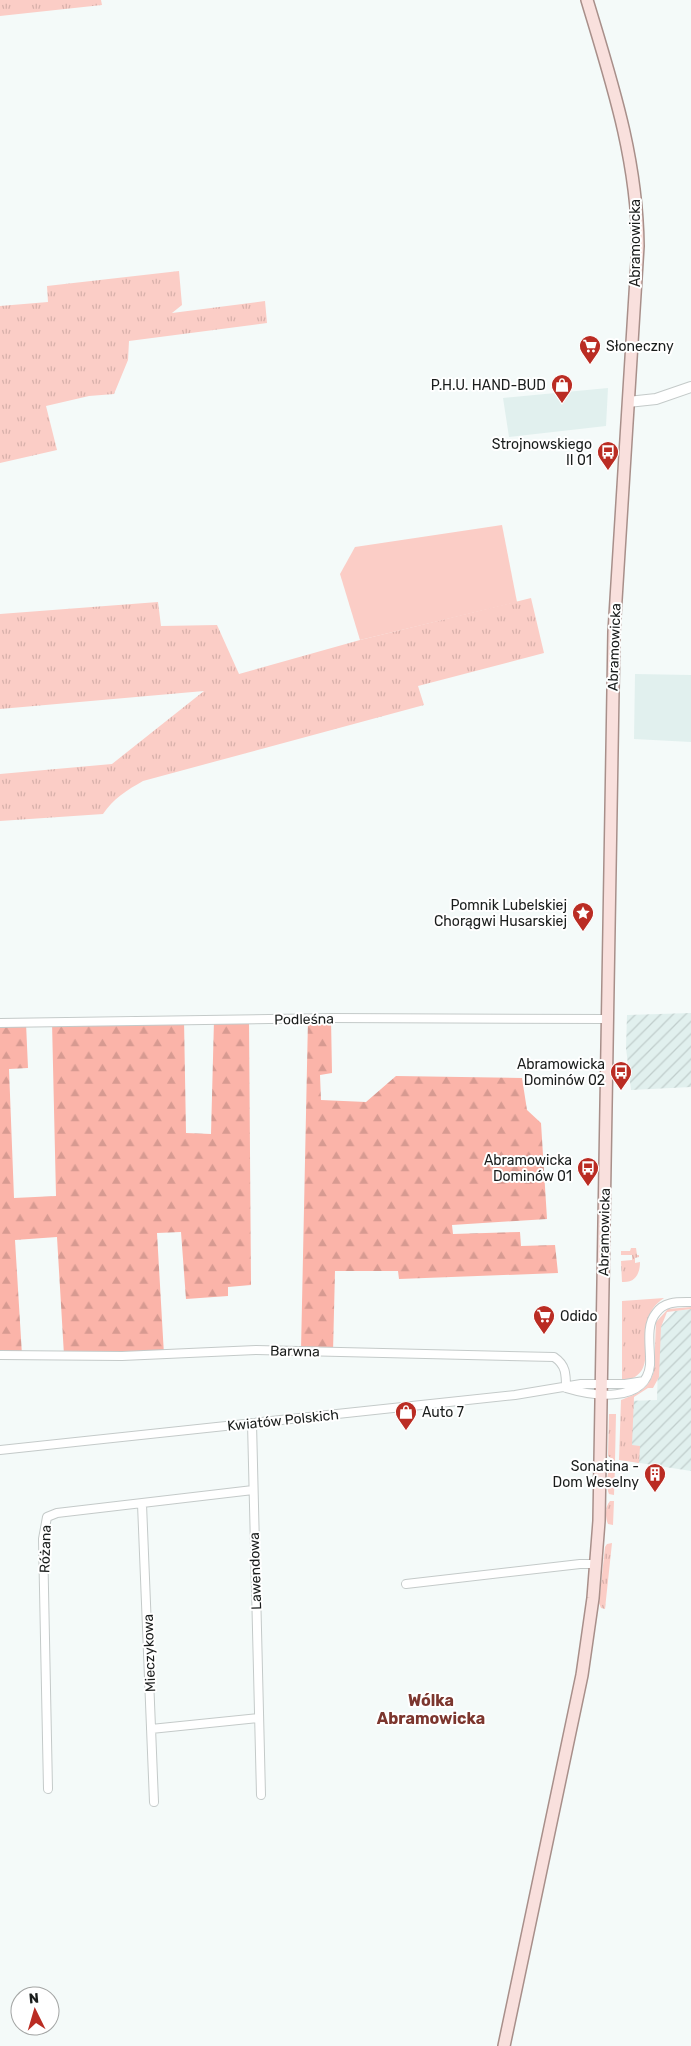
<svg xmlns="http://www.w3.org/2000/svg" width="691" height="2046" viewBox="0 0 691 2046" font-family="Rubik,sans-serif">
	<defs>
		<pattern id="industrial-furrows" width="10" height="10" patternUnits="userSpaceOnUse" patternTransform="scale(1.25)"><rect width="10" height="10" fill="#e1f0ee"/><path d="M-1 1l2-2M0 10L10 0M9 11l2-2" fill="none" stroke="#c0cdcc"/></pattern>
		<pattern id="grass-tufts" width="24" height="20" patternUnits="userSpaceOnUse" patternTransform="scale(1.25)"><rect width="24" height="20" fill="#fbcdc6"/><path d="M3 7l-1-3M5 7V3M7 7l1-3M15 17l-1-3M17 17v-4M19 17l1-3" fill="none" stroke="#d7b0aa"/></pattern>
		<pattern id="forest-firs" width="22" height="20" patternUnits="userSpaceOnUse" patternTransform="scale(1.25)"><rect width="22" height="20" fill="#fbb4a9"/><path d="M5 1l3.5 6h-7zM16 11l3.5 6h-7z" fill="#d79a91"/></pattern>
	</defs>
	<rect width="100%" height="100%" fill="#f4faf9"/>
	<path fill="#e1f0ee" d="M608,388L606,426L509,437L503,398Z
		M635,674L691,675V742L634,739Z"/>
	<path fill="url(#industrial-furrows)" d="M691,1013V1087L631,1090L626,1048L627,1015Z
		M691,1309V1471L621,1460L627,1401L657,1400L659,1328L675,1311Z"/>
	<path fill="url(#grass-tufts)" d="M0,0H101L102,5L0,16Z
		M179,271L182,305L172,313L265,301L267,323L129,341L128,360L114,394L89,396L46,406L57,450L0,463V306L48,302L47,286Z
		M531,598L544,653L418,686L424,705L143,781C127,790 113,799 103,814L0,821V774L112,764L204,691L0,709V614L158,602L161,626L217,625L239,674L360,640Z
		M631,1248H636L637,1255H639V1257L635,1258V1263L640,1262C640,1274 635,1283 622,1282L621,1261L632,1260V1255H621V1251H630Z
		M664,1298C625,1324 668,1374 622,1381V1301Z
		M691,1307V1309L667,1312L661,1327L659,1377L653,1388H648L634,1397L632,1445L640,1446L639,1463L619,1460L621,1400C636,1394 648,1391 654,1371L656,1322L668,1309Z
		M609,1414H616L615,1461L608,1456Z
		M611,1467H615L614,1495L609,1494C606,1487 606,1473 611,1467Z
		M610,1501H614L613,1525L608,1524C605,1518 605,1506 610,1501Z
		M612,1543L605,1609L601,1608L599,1603L605,1547L607,1544Z"/>
	<path fill="url(#forest-firs)" d="M331,1018L332,1073L320,1075L321,1100L366,1102L396,1076L522,1078L527,1110L541,1123L547,1219L452,1225L453,1234L520,1232L521,1246L555,1245L558,1273L399,1279L398,1271H335L333,1352L301,1351L308,1019Z
		M249,1019L251,1285L228,1287V1296L186,1299L181,1232L157,1233L164,1355H64L57,1237L15,1240L22,1355H0V1023H26L28,1068L9,1069L14,1198L56,1196L52,1022L184,1020L186,1133L211,1134L214,1020Z"/>
	<path fill="#fbcdc6" d="M502,525L517,602L360,640L340,574L355,547Z"/>
	<g fill="none" stroke-linecap="round" stroke-linejoin="round">
		<g stroke="#c4cac9" stroke-width="10">
			<path id="street" d="M0,1023L331,1018L607,1019
				M0,1355L122,1356L256,1350L554,1357C566,1365 566,1374 566,1388
				M566,1388C592,1396 646,1404 650,1365C651,1349 645,1326 656,1313C664,1301 678,1302 691,1302
				M252,1423L261,1795
				M0,1450L515,1395L581,1384H625L644,1381
				M142,1504L154,1802
				M406,1584L580,1564H596
				M151,1729L259,1718
				M48,1789L43,1539L47,1517L57,1513L253,1490"/>
		</g>
		<g stroke="#c4cac9" stroke-width="12">
			<path id="secondary" d="M628,402L656,399L691,387"/>
		</g>
		<g stroke="#a88f8a" stroke-width="14">
			<path id="primary" d="M504,2046L582,1675L593,1598L599,1521L614,632L638,246C637,158 612,83 587,0"/>
		</g>
		<use href="#street" stroke="#fff" stroke-width="8"/>
		<use href="#secondary" stroke="#fff" stroke-width="10"/>
		<use href="#primary" stroke="#f9e0dd" stroke-width="11"/>
	</g>
	<defs>
		<g id="supermarket-pin" transform="scale(1.125)"><path d="M0 17L-7.5 6A9.5 9.5 0 1 1 7.5 6Z" fill="#ba2c23" stroke="#fff"/><path d="M-6-5.5h2.5l.6 2H6L4.5 2H-2.5L-4.4-4H-6ZM-1.5 3.2a1.3 1.3 0 1 0 .1 0ZM3 3.2a1.3 1.3 0 1 0 .1 0Z" fill="#fff"/></g>
		<g id="shop-pin" transform="scale(1.125)"><path d="M0 17L-7.5 6A9.5 9.5 0 1 1 7.5 6Z" fill="#ba2c23" stroke="#fff"/><path d="M-5-2.5h2.3a2.7 3.5 0 0 1 5.4 0H5L5.5 6h-11ZM-1.5-2.5h3a1.5 2.3 0 0 0-3 0Z" fill="#fff"/></g>
		<g id="bus-pin" transform="scale(1.125)"><path d="M0 17L-7.5 6A9.5 9.5 0 1 1 7.5 6Z" fill="#ba2c23" stroke="#fff"/><path d="M-5-6H5V4H4V6H2V4H-2V6H-4V4H-5ZM-3.5-4V0h7V-4ZM-3.5 1.2v1.5H-2V1.2ZM2 1.2v1.5H3.5V1.2Z" fill="#fff"/></g>
		<g id="sight-pin" transform="scale(1.125)"><path d="M0 17L-7.5 6A9.5 9.5 0 1 1 7.5 6Z" fill="#ba2c23" stroke="#fff"/><path d="M0-6L1.8-2.2L6-1.7L2.9 1.2L3.7 5.4L0 3.3L-3.7 5.4L-2.9 1.2L-6-1.7L-1.8-2.2Z" fill="#fff"/></g>
		<g id="building-pin" transform="scale(1.125)"><path d="M0 17L-7.5 6A9.5 9.5 0 1 1 7.5 6Z" fill="#ba2c23" stroke="#fff"/><path d="M-4-6H4V6H1V3H-1V6H-4ZM-2.5-4.3h1.7v1.8h-1.7ZM.8-4.3h1.7v1.8H.8ZM-2.5-1h1.7V.8h-1.7ZM.8-1h1.7V.8H.8Z" fill="#fff"/></g>
	</defs>
	<g fill-rule="evenodd">
		<use href="#supermarket-pin" x="590" y="346"/>
		<use href="#shop-pin" x="562" y="385"/>
		<use href="#bus-pin" x="608" y="452"/>
		<use href="#sight-pin" x="583" y="913"/>
		<use href="#bus-pin" x="621" y="1072"/>
		<use href="#bus-pin" x="588" y="1168"/>
		<use href="#supermarket-pin" x="544" y="1316"/>
		<use href="#shop-pin" x="406" y="1412"/>
		<use href="#building-pin" x="655" y="1474"/>
	</g>
	<g text-anchor="middle" stroke-width="4" stroke-linejoin="round" paint-order="stroke">
		<g font-size="14" fill="#1a1d1c" stroke="#fff">
			<text transform="translate(635 243) rotate(-90)" y="5">Abramowicka</text>
			<text transform="translate(614 647) rotate(-88)" y="5">Abramowicka</text>
			<text transform="translate(304 1019) rotate(-1)" y="5">Podleśna</text>
			<text transform="translate(604 1232) rotate(-89)" y="5">Abramowicka</text>
			<text transform="translate(295 1351) rotate(1)" y="5">Barwna</text>
			<text transform="translate(283 1420) rotate(-6)" y="5">Kwiatów Polskich</text>
			<text transform="translate(45 1549) rotate(-88)" y="5">Różana</text>
			<text transform="translate(255 1571) rotate(-92)" y="5">Lawendowa</text>
			<text transform="translate(149 1653) rotate(-92)" y="5">Mieczykowa</text>
		</g>
		<g font-size="14" fill="#1a1d1c" stroke="#fff" text-anchor="end">
			<text x="606" y="351" text-anchor="start">Słoneczny</text>
			<text x="546" y="390">P.H.U. HAND-BUD</text>
			<text x="592" y="449">Strojnowskiego<tspan x="592" dy="16">II 01</tspan></text>
			<text x="567" y="910">Pomnik Lubelskiej<tspan x="567" dy="16">Chorągwi Husarskiej</tspan></text>
			<text x="605" y="1069">Abramowicka<tspan x="605" dy="16">Dominów 02</tspan></text>
			<text x="572" y="1165">Abramowicka<tspan x="572" dy="16">Dominów 01</tspan></text>
			<text x="560" y="1321" text-anchor="start">Odido</text>
			<text x="422" y="1417" text-anchor="start">Auto 7</text>
			<text x="639" y="1471">Sonatina -<tspan x="639" dy="16">Dom Weselny</tspan></text>
		</g>
		<g font-size="16" font-weight="bold" fill="#7c362e" stroke="#fff">
			<text x="431" y="1706">Wólka<tspan x="431" dy="18">Abramowicka</tspan></text>
		</g>
	</g>
	<g transform="translate(35 2011) rotate(355)"><circle r="24" fill="#ffffff" stroke="#a3a5a4"/>
	<path d="M0-4L9 19L0 12L-9 19Z" fill="#ba2c23"/>
	<text y="-8" font-size="14" font-weight="bold" text-anchor="middle" fill="#1a1d1c">N</text>
	</g>
</svg>
